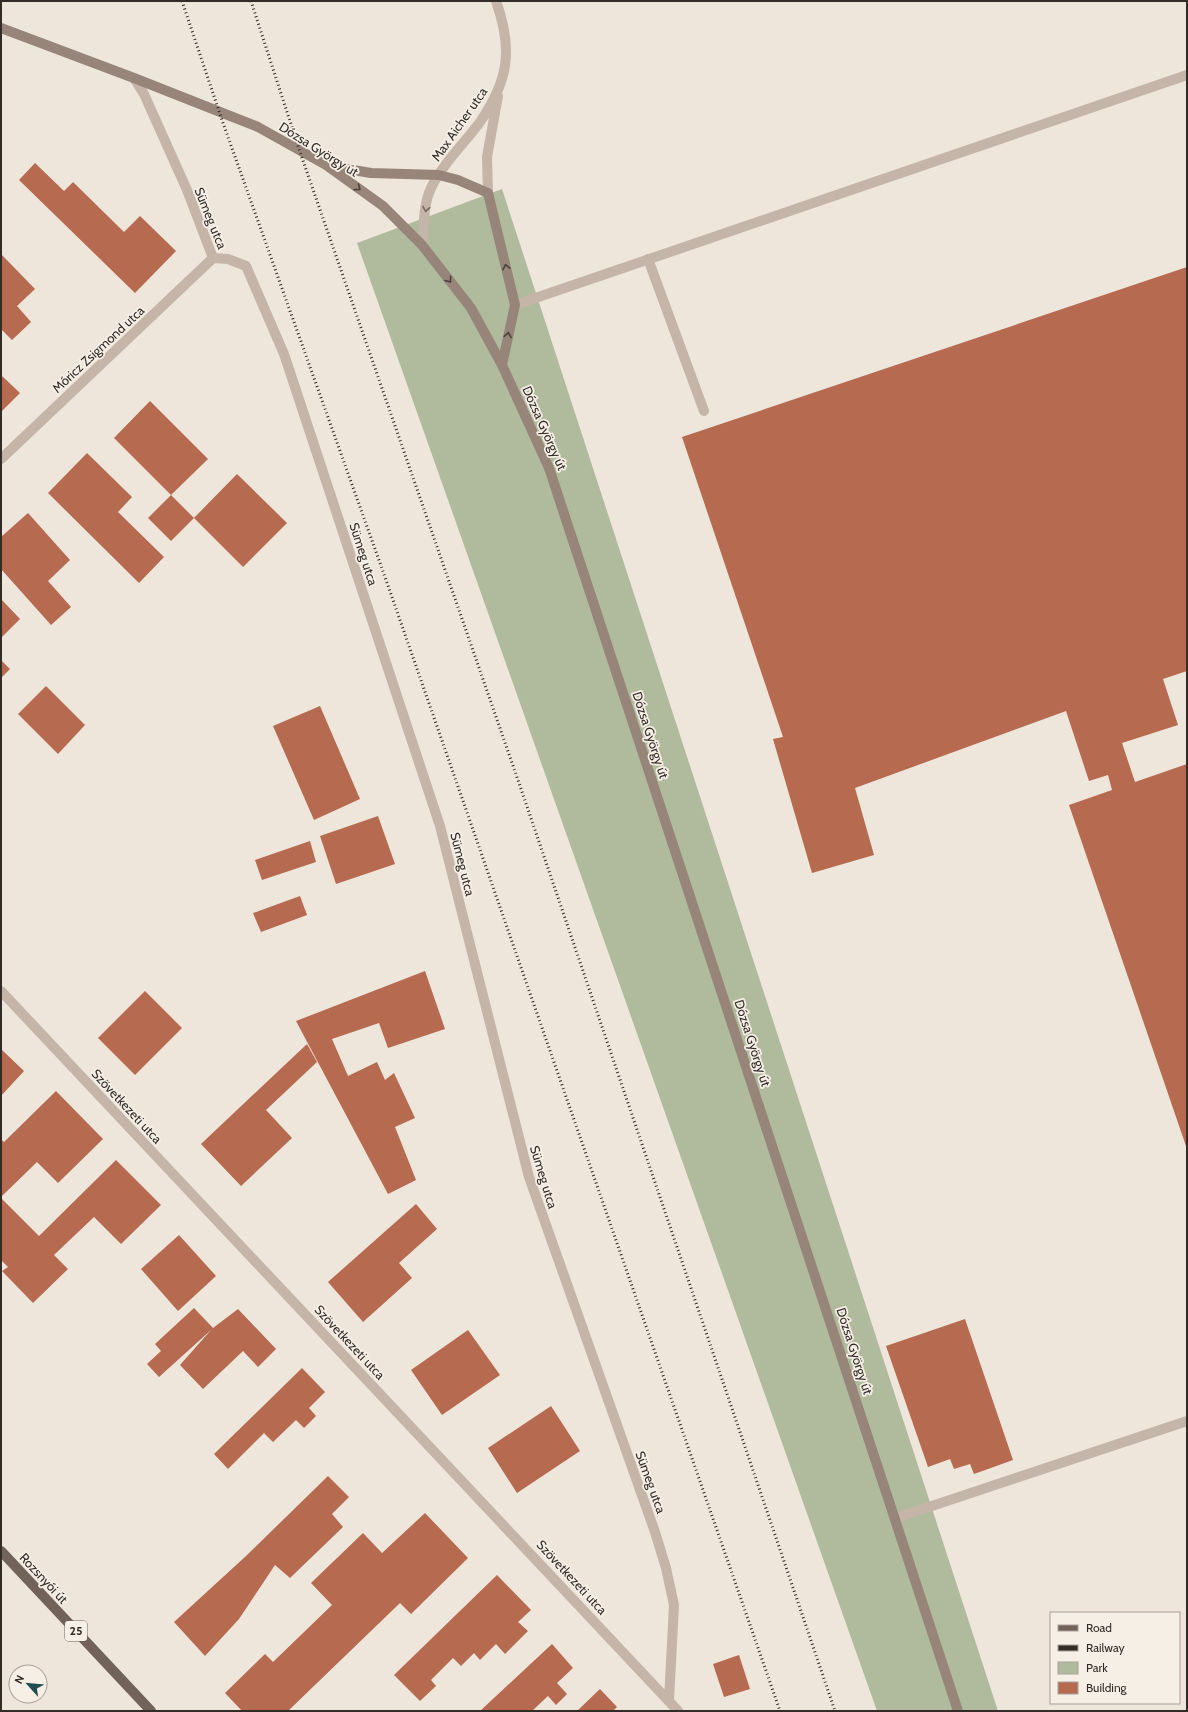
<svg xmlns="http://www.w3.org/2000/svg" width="1188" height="1712" viewBox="0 0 1188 1712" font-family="Cabin,sans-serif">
	<rect width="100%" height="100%" fill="#eee5db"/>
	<path fill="#b0bb9d" d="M502,189L998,1711H877L357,243Z"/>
	<path fill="#b66a50" d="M35,163L64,191L73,182L124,232L140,216L176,251L135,293L19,180Z
		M1,254L35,289L17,306L31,322L12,340L1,329Z
		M1187,267V671L1163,679L1178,725L1122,743L1135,782L1187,764V1149L1069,805L1112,790L1108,775L1089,781L1066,711L855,788L874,855L812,873L773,739L783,737L682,437Z
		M1,375L20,393L1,412Z
		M150,401L208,459L171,495L114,438Z
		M87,453L132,497L118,512L164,557L139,583L48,493Z
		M237,474L287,523L243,567L194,518Z
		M171,495L194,518L171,541L148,518Z
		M28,513L70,560L48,581L71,607L51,625L1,569V537Z
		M1,599L20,619L1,638Z
		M1,660L10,669L1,678Z
		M46,686L85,725L58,754L18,714Z
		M320,706L360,799L314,820L273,726Z
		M378,816L395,864L336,884L320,836Z
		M310,841L316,862L262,880L255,860Z
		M300,896L307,915L261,932L253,913Z
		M425,971L445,1029L388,1048L379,1023L332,1039L348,1076L377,1062L385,1080L394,1073L415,1118L395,1127L416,1180L388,1194L296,1021Z
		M145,991L182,1028L135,1075L98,1038Z
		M307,1044L317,1062L266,1110L292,1138L241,1186L201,1144Z
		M1,1049L24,1071L1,1096Z
		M56,1091L103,1139L58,1183L37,1162L1,1197V1139L4,1142Z
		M116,1160L161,1205L121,1244L94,1217L54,1255L68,1269L33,1303L2,1271L8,1267L1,1260V1198L39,1236Z
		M416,1204L437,1229L399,1263L412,1278L363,1322L328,1282Z
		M179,1235L216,1276L178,1311L141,1269Z
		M194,1308L213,1328L238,1309L276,1349L258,1367L243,1351L203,1389L180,1365L211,1330L159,1377L147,1364L161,1351L155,1344Z
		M965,1319L1013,1460L974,1474L970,1464L954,1469L950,1459L928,1467L886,1346Z
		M468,1330L500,1375L442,1415L411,1370Z
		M302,1368L325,1392L309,1408L316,1416L304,1428L296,1420L273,1442L264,1433L228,1469L214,1454Z
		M551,1406L580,1451L517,1493L488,1448Z
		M328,1476L349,1497L332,1514L343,1527L290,1578L275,1565L239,1619L205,1656L174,1622L246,1556Z
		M425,1513L468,1558L411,1614L400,1603L288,1711H242L225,1693L265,1654L273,1662L332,1605L311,1583L363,1533L382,1553Z
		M497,1575L531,1610L518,1622L528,1631L505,1654L496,1644L480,1660L474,1653L461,1666L453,1658L431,1680L436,1686L420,1701L394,1675Z
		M552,1644L573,1668L557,1683L567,1694L556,1705L548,1696L532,1711L517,1710L480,1711Z
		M739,1655L750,1689L724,1697L713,1664Z
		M600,1689L617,1707L613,1711H577Z"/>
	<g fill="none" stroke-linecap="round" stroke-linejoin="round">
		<path stroke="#c4b5a8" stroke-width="10" d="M648,259L704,411
			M515,305L1187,75
			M896,1518L1187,1421"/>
		<path stroke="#c4b5a8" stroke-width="10" d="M134,78L144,94L187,190L213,258L228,259L246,266L284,354L440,826L529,1177L655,1532L666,1568L674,1605L669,1700
			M488,193L487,157L498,96
			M422,245C424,226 423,205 431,188C443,163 464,144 480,122C509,80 513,49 496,1
			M1,459L213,258
			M1,991L678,1711"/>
		<path stroke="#97857a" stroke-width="10" d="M1,28L134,78L258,127L326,165L383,206L422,245L471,308L502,365L549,468L958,1711
			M329,166L371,173L439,175L458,180L488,193L515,305L502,365"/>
		<path stroke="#72635a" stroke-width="10" d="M1,1551L151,1711"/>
		<path stroke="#322b27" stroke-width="3" stroke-dasharray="1 3" stroke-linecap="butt" d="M182,1L223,123L385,577L780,1711
			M251,1L300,152L519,783L835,1711"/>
	</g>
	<defs><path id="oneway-chevron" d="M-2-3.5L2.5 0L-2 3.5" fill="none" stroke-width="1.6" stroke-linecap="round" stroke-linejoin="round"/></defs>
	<g stroke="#4b423c">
		<use href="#oneway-chevron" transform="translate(358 188) rotate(36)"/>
		<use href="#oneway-chevron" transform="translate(506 267) rotate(-102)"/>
		<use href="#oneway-chevron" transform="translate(449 280) rotate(52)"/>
		<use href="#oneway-chevron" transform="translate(508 335) rotate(-79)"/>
	</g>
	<use stroke="#746961" href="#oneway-chevron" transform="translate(426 209) rotate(100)"/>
	<g text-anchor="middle" stroke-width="3.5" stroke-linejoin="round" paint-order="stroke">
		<rect fill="#f6efe6" stroke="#6d6660" stroke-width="1" x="65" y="1621" width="22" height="20" rx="3"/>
		<g font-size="12" font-weight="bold" fill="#322b27">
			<text x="76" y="1635">25</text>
		</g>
		<g font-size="13" fill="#322b27" stroke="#f6efe6">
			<text transform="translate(459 124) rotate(-55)" y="5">Max Aicher utca</text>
			<text transform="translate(319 149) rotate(32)" y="5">Dózsa György út</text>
			<text transform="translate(211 218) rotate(68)" y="5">Sümeg utca</text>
			<text transform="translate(98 349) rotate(-43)" y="5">Móricz Zsigmond utca</text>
			<text transform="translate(545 428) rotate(66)" y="5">Dózsa György út</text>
			<text transform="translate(364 554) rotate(72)" y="5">Sümeg utca</text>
			<text transform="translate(651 735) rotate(72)" y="5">Dózsa György út</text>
			<text transform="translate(463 864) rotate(76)" y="5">Sümeg utca</text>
			<text transform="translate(753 1043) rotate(72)" y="5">Dózsa György út</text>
			<text transform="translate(127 1106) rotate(47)" y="5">Szövetkezeti utca</text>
			<text transform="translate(544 1177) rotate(73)" y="5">Sümeg utca</text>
			<text transform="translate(350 1342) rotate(47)" y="5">Szövetkezeti utca</text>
			<text transform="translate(855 1351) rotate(72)" y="5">Dózsa György út</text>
			<text transform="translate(651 1482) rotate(70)" y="5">Sümeg utca</text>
			<text transform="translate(572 1577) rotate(47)" y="5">Szövetkezeti utca</text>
			<text transform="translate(44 1578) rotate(47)" y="5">Rozsnyói út</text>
		</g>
	</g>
	<rect width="1188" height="1712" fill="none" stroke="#322b27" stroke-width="4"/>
	<rect x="1050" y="1612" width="130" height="92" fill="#f6efe6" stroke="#a8a19a"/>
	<rect x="1058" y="1625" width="20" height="6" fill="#72635a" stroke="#a8a19a"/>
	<text x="1086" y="1632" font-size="12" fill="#322b27">Road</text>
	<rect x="1058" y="1645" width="20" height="6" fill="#322b27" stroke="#a8a19a"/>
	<text x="1086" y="1652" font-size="12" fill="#322b27">Railway</text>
	<rect x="1058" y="1662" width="20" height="12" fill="#b0bb9d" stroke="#a8a19a"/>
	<text x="1086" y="1672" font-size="12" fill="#322b27">Park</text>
	<rect x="1058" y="1682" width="20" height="12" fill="#b66a50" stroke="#a8a19a"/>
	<text x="1086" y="1692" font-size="12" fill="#322b27">Building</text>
	<g transform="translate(28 1684) rotate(297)"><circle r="19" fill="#f6efe6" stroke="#a8a19a"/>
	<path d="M0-3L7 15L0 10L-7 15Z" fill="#224b4e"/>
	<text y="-6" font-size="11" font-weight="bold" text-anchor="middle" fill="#322b27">N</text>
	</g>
</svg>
